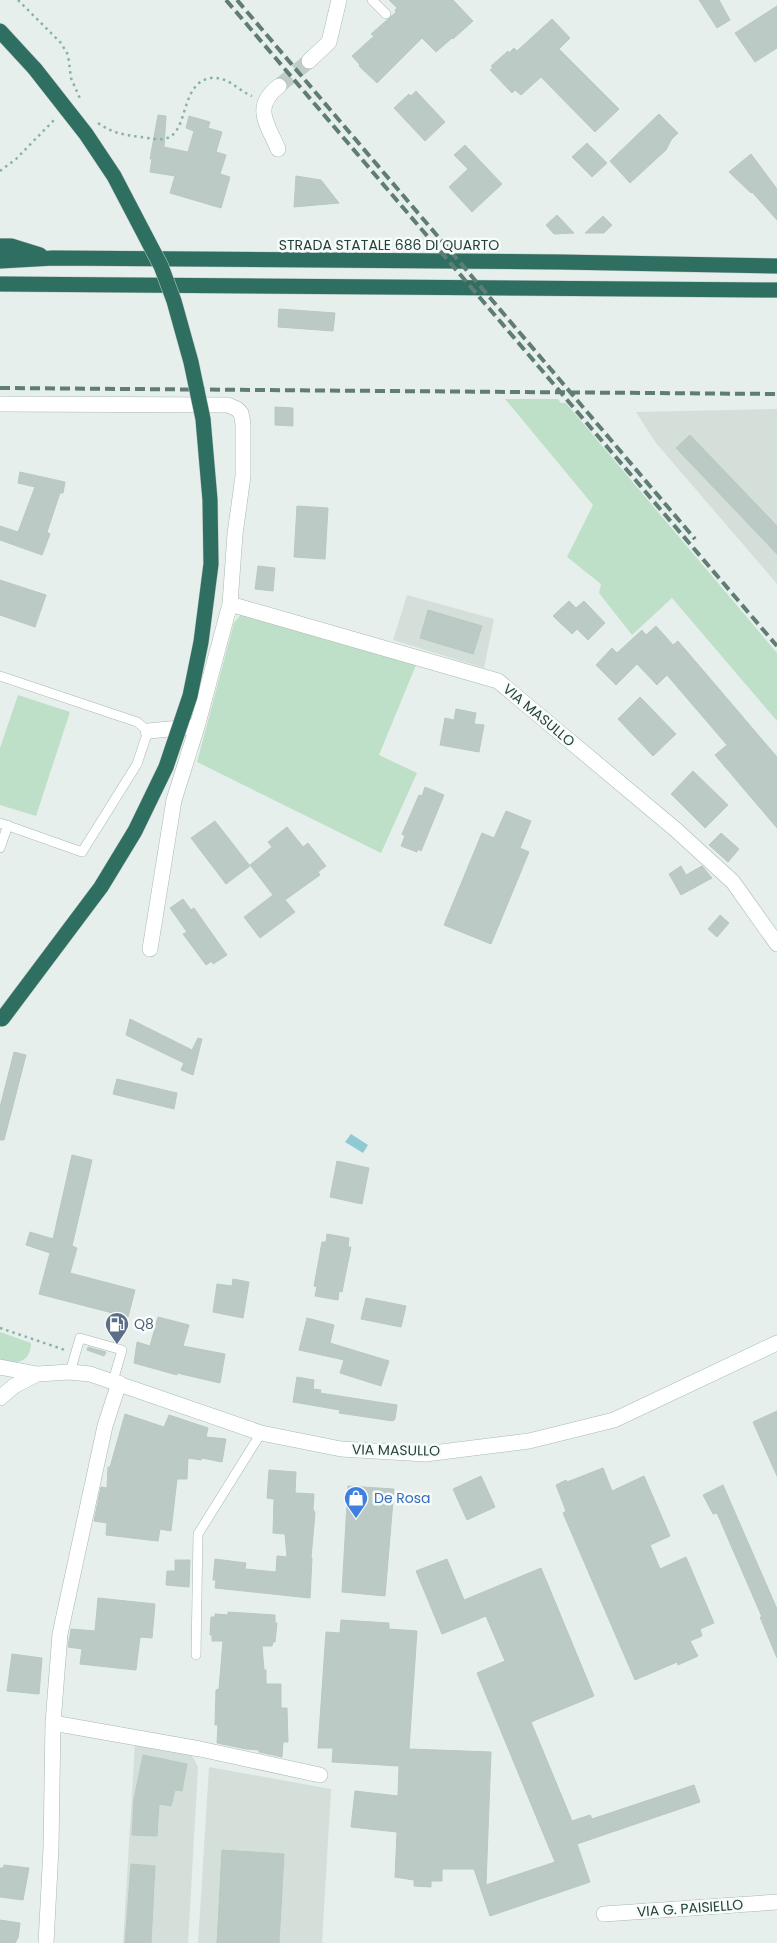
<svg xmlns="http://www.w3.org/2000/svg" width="777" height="1943" viewBox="0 0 777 1943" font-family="Poppins,sans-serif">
	<rect width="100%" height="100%" fill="#e6efeb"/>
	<path fill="#d4dfda" d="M777,409V584L656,443L636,412Z
		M407,595L494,619L484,668L393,640Z
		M135,1743L190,1754L194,1759L198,1767L188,1943H123Z
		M209,1767L331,1789L322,1943H198Z"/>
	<path fill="#bfe0c8" d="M505,399H558L561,403H566L777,653V721L672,598L632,635L599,593L601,584L567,557L593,505Z
		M241,614L416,665L379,755L417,773L381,853L197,762L234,623Z
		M18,695L70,712L36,816L0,805V748Z
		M0,1332L31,1343C31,1362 16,1365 0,1361Z"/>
	<path fill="#8ec9d4" d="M351,1134L368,1145L363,1153L345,1142Z"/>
	<path fill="#bbcac4" stroke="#b8c9c2" d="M389,0H453L473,21L453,39L452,38L436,52L422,38L377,83L359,66L360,65L352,56L374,36L371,34L396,12L395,10L397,8Z
		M699,0H719L730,20L717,28Z
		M777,6V48L755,62L735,33Z
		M552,19L570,38L559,49L619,109L595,132L541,77L521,95L515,90L512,93L490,70L493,68L491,66L508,51L509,53L514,48L517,51Z
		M416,91L445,122L425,141L394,108L409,94L411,96Z
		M659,114L678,133L671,140L666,150L630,183L610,161Z
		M158,115L166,116L164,147L188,152L194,131L186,128L189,116L210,122L208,128L222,132L216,152L226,155L220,174L230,177L221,208L170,193L175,176L150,172L152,159H150Z
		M587,143L607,163L592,177L572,157Z
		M465,145L502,184L472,212L449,187L468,169L454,155Z
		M751,154L777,189V220L752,192L751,193L729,172Z
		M296,176L321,180L339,203L294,207Z
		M557,215L574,233L554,234L546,225Z
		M603,216L612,225L604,233H585Z
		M279,309L335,313L333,331L278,327Z
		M275,407L293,408V426L275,425Z
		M690,435L777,526V554L676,448Z
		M20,472L65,482L63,493H60L47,532L50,534L42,555L0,540V526L18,532L35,487L18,483Z
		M297,506L328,508L325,559L294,557Z
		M258,566L275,568L273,591L255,589Z
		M0,580L46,595L35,627L0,615Z
		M569,601L576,608L584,601L605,623L588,640L577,629L572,634L553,616Z
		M428,610L482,626L473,654L420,638Z
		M656,626L673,645L678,641L777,757V828L715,755L727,745L667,675L657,685L637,664L616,685L596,665L612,648L617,653L642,630L646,635Z
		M640,697L676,734L653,756L618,719Z
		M456,709L476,713L474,724L484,725L479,752L440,745L445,718L454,720Z
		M693,771L728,805L705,828L671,794Z
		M425,787L444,795L421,851L418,849L417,852L401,846L405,836L402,834L419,795L422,796Z
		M506,811L531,821L520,848L529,852L491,944L444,925L482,833L494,838Z
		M215,821L250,866L226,884L191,838Z
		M287,827L303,847L308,843L326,866L318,872L320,875L285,900L295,912L260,938L244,917L273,895L250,865L272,847L268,842Z
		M721,833L739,849L728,862L709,845Z
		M681,866L686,875L702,866L712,878L681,895L669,874Z
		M183,899L191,910L194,908L227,955L213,964L212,961L206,965L183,934L187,932L170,908Z
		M720,915L729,923L717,937L708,929Z
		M130,1019L192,1050L198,1038L202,1039L193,1075L181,1070L184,1063L126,1035Z
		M14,1052L26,1055L4,1140H0V1107Z
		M117,1079L177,1093L174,1109L113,1094Z
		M72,1155L92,1160L72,1246L77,1248L70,1273L135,1290L128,1317L39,1294L50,1253L26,1245L30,1232L53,1239Z
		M337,1161L369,1168L362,1204L330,1197Z
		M327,1234L349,1238L348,1247H351L342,1292L339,1291L338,1300L315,1296L317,1287L314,1286L322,1242H326Z
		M233,1279L249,1282L243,1318L213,1312L217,1284L232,1286Z
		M366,1298L406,1306L401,1327L361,1319Z
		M158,1317L189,1325L183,1346L225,1354L220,1383L177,1373V1375L134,1363L137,1342L150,1346Z
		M307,1318L334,1325L330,1343L389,1361L381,1386L340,1373L344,1360L299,1350Z
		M88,1347L106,1352L104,1356L87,1350Z
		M297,1377L314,1380L313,1389L321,1390L320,1393L397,1405L395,1419L393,1421L339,1413L340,1410L293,1402Z
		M777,1411V1476L753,1422Z
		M125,1414L164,1427L169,1415L208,1428L206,1437L226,1439L222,1462L202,1458L201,1460L188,1458L187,1479H177L171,1531L160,1529L158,1541L106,1535L107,1523L94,1521L101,1487L107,1488L108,1467H110Z
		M603,1468L612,1491L644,1476L670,1536L650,1545L660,1569L686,1557L714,1623L700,1629L702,1636L690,1641L698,1656L678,1665L677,1662L635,1680L563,1513L566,1511L556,1485L566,1480L567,1482Z
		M269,1470L296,1472L295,1493L314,1494L313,1509L315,1513L311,1558H312L310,1598L215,1588L216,1580H213L215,1559L246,1563L245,1569L276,1572L277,1556L287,1557L285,1534L273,1533L274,1499L267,1498Z
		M481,1476L495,1507L467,1520L453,1489Z
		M723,1485L777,1609V1658L760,1617H762L717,1513L713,1514L703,1495Z
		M348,1486L394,1489L385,1596L342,1592Z
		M447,1559L464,1600L541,1568L594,1696L531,1722L572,1821L590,1815L592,1819L694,1785L700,1802L577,1844L590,1882L490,1916L474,1869H442V1881H431V1887L414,1886V1880L395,1877L397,1832L351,1827L355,1791L398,1796L399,1766L332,1762L333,1748H318L326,1632L340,1633L341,1620L389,1623V1629L417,1631L409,1749L491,1752L486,1885L555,1862L477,1673L505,1661L486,1616L442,1634L416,1571Z
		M175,1560H190L189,1587L166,1585L167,1571H175Z
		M98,1598L155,1604L152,1638L140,1637L136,1670L80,1664L82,1649L68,1647L71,1629L95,1631Z
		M228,1612L275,1615V1623H277L275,1642H273L272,1646H262L264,1670H266V1684H281V1708H287L288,1742H283L282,1757L259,1752V1750L246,1749L217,1743L218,1725H215L216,1690L219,1689L223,1641H212V1635H210L211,1617H215V1614L228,1615Z
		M12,1654L42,1658L39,1694L7,1691Z
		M143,1755L187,1764L182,1791L175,1790L171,1806L159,1804L157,1836L132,1835L134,1799Z
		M222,1850L284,1854L279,1943H217Z
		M131,1864L155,1866L151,1943H125Z
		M4,1865L29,1868L23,1900L0,1897V1868H3Z
		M0,1920L20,1923L18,1938L15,1943H0Z"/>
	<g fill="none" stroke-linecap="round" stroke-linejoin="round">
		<path stroke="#bfccc8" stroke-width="15" stroke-dasharray="15 8" stroke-linecap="butt" d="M279,86L309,61"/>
		<g stroke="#a8b8b2" stroke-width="10">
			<path id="lane" d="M372,0L386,14
				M0,676L137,722L148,731L137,764L82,852L0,823
				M0,848L8,825
				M70,1372L80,1338L122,1350L113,1381
				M196,1655L198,1534L261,1433"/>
		</g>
		<g stroke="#a8b8b2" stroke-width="16">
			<path id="street" d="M309,61L329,42L339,0
				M278,149C267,123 252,107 279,86
				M0,404L228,405L237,409L241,413L243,424V476L235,534L230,604L197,727L174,800L150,949
				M230,604L498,681L675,829L733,882L777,944
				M148,731L191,727
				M53,1723L200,1749L320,1775
				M604,1914L777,1902
				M46,1943L51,1848L53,1723L60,1634L105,1426L119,1383"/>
		</g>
		<g stroke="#a4bbb3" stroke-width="16">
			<path id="secondary" d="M0,1367L37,1374L70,1372L90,1374L261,1433L341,1449L425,1454L529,1441L614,1420L777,1343
				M0,1398L14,1386L37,1374"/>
		</g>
		<g stroke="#c2cac8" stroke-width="16">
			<path id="highway" d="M0,31L35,69
				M0,246H11L40,255
				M0,261L53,258L560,262L777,266
				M0,284L777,290"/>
		</g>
		<path stroke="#86b3a5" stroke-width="2.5" stroke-dasharray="2.5 4" stroke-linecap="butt" d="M18,0L61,43L68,55L71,78L81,101
			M98,123C112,133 124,135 141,137C150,138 163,142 171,136C188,125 182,82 211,78C228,76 237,90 252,96
			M0,171L16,159L56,118
			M0,1328L65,1350"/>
		<use href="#lane" stroke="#fff" stroke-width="9"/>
		<use href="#street" stroke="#fff" stroke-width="15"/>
		<use href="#secondary" stroke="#fff" stroke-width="15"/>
		<use href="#highway" stroke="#2f6f62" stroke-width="15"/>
		<path stroke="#5f7d75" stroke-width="4" stroke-dasharray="10 5" stroke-linecap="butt" d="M226,0L777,646
			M237,0L695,539
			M0,388L777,394"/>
		<g stroke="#c2cac8" stroke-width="16" stroke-linecap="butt">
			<path id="highway-bridge" d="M2,1019L101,887L135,831L166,767L190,696L201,642L211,564L210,500L203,419L191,362L174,301L161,266L114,176L86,134L35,69"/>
		</g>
		<use href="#highway-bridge" stroke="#2f6f62" stroke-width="15"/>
	</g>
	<defs>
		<g id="fuel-pin" transform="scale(1.25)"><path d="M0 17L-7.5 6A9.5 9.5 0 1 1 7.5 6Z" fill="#5c6f8a" stroke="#f7fbf9"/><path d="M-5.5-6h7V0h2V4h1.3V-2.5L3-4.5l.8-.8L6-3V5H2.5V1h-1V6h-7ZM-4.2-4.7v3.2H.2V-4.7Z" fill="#fff"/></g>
		<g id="shop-pin" transform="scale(1.25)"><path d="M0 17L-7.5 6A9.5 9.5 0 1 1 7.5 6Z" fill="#3f7fe0" stroke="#f7fbf9"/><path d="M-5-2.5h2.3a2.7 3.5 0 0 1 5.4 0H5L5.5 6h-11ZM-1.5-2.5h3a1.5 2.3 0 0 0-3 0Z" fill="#fff"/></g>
	</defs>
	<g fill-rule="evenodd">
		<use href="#fuel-pin" x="117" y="1324"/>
		<use href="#shop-pin" x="356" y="1498"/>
	</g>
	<g text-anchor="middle" stroke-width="5" stroke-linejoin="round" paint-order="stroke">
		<g font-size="14" fill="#24423a" stroke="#f7fbf9">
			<text x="389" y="250">STRADA STATALE 686 DI QUARTO</text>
			<text transform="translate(539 715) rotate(40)" y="5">VIA MASULLO</text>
			<text transform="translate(396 1450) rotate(1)" y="5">VIA MASULLO</text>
			<text transform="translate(690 1908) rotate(-4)" y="5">VIA G. PAISIELLO</text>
		</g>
		<g font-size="14" fill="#4e5e75" stroke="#f7fbf9" text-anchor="start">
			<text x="134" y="1329">Q8</text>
		</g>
		<g font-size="14" fill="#366cbe" stroke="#f7fbf9" text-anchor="start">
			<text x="374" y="1503">De Rosa</text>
		</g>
	</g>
</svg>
